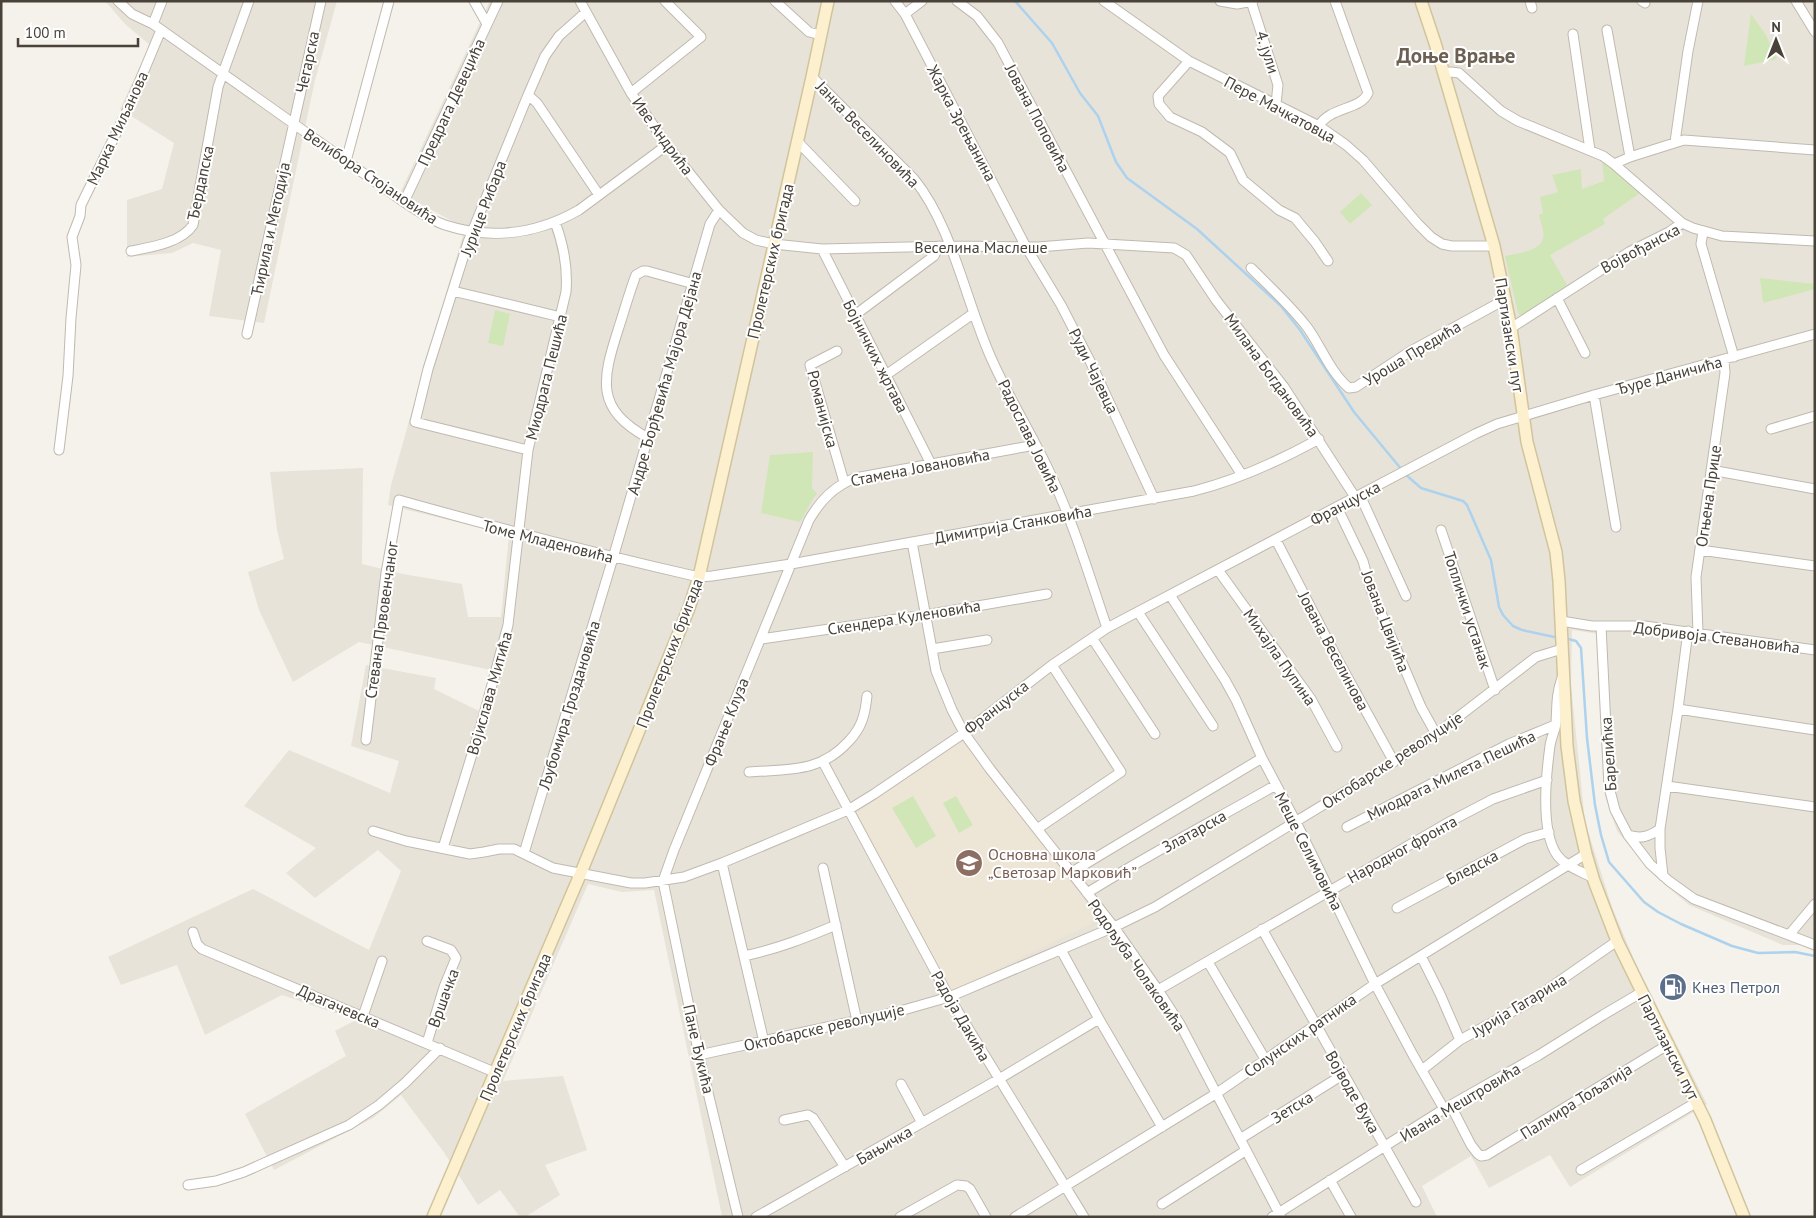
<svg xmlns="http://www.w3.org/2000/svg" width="1816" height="1218" viewBox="0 0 1816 1218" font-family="'PT Sans',sans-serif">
	<rect width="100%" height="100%" fill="#f4f2eb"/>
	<path fill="#e8e3d9" d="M105,1H337L315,80L264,323L209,316L221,250L193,243L172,253L127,257V200L162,189L174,143L120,109L150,45L125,24Z
		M490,1H1815V950L1804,945H1783L1689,905L1655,876L1617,831L1605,796L1599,634L1572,630L1571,685L1585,822L1612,907L1638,969L1707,1104L1570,1187L1550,1155L1489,1188L1471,1156L1422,1186L1437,1217H720L722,1216L654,890L622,892L588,884L503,1081L563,1076L587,1150L545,1165L560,1195L525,1217H520L500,1190L478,1205L443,1151L401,1095L373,1118L274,1170L245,1114L346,1056L335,1031L356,1020L282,995L205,1035L177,965L121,985L108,957L253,889L369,950L401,871L378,850L315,898L286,873L316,848L244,806L289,750L390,793L399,761L351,746L366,665L436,678L434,689L479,711L491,670L359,642L293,682L259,610L248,572L284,559L277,530L270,472L363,468L362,564L403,574L462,584L468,617H501L509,535L388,505L391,485L415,400L465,228L400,193Z"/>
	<path fill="#ede6d6" d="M961,743L968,748L1094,912L1096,918L1092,923L952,991L855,814L954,745Z"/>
	<path fill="#d1e6b7" d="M1751,14L1766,35L1777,59L1744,66Z
		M1602,160L1611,164L1640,193L1603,219L1605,224L1550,255L1567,285L1524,315H1520L1518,313L1505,256C1515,254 1541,251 1543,238C1545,232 1540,221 1539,215L1543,213L1540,197L1558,192L1552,175L1581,169L1582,189L1604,181Z
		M1361,193L1372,205L1350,224L1340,212Z
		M1760,278L1815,284V289L1763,303Z
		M495,310L510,314L503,346L488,343Z
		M813,452L812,488L817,494L814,497L800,522L761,513L770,455Z
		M913,796L936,836L916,848L892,808Z
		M956,796L973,825L959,833L943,803Z"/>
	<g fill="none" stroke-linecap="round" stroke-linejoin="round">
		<path stroke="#acd2ed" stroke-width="2.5" d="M1015,1L1052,43L1080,93L1098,116L1116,162L1127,178L1197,229L1281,306L1300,330L1354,412L1402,470
			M1405,474L1421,488L1463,501L1467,505L1491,560L1499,607L1503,615L1513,626L1522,630L1559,638
			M1564,638L1576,641L1581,648L1587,738L1595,805L1601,835L1609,862L1644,902L1658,912L1681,924L1732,946L1758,953L1795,952L1815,956"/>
		<g stroke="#c0b9ae" stroke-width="11">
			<path id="street" d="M118,1L132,14L153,24L404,202C417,210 430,220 445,225C491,240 537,234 579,210L667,145
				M474,1L487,24
				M580,1L631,93L667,145L719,210L743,233L756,240L774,244L822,249L950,246L1038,247L1088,243L1174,248L1186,255L1216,300L1284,387L1355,497
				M775,1L809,32L821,35
				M895,1L905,14L1026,247L1061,305L1091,363L1154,499
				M957,1L977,16L998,43L1164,355L1242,475
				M1104,1L1189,61L1319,126L1346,145L1363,160L1418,224L1431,237L1442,244L1452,246H1494
				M1220,1L1237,4L1253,1
				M1251,1L1278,85L1276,104
				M1530,1L1532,8
				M1642,1L1645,3
				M1796,1L1815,32
				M905,14L922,1
				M153,24L162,1
				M1607,30L1630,157
				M1573,34L1590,150
				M1189,61L1158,96L1159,104L1170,117L1202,132L1230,153L1243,180L1279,210L1295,218L1315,242L1328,261
				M1444,73L1451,72L1459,73L1501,111L1518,121L1603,156L1614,164L1682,223L1693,228L1722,236L1815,241
				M812,77L914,179C953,227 966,303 992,360C1009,398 1031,433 1049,471C1073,521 1089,575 1107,628
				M631,93L701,37L665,1
				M528,95L537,103L599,195
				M1319,126C1329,107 1361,110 1368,93L1335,1
				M797,141L855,201
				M1675,142L1688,51L1698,1
				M346,161L389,1
				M1614,164L1630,157L1684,140L1815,150
				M404,202L498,1
				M1703,232L1701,244L1734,357
				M822,249L931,464
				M131,251C151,247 181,243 193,225L218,87L249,1
				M1251,268C1270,287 1291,306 1307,327C1321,346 1330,372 1349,388L1356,387L1409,352L1506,299
				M453,291L561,317
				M1557,298L1585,353
				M855,315L934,256L939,246
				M1511,328L1629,252L1669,232L1682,223
				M247,334L321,1
				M837,351L810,365L844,482
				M886,375L974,313
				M1594,395L1616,527
				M1771,429L1815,416
				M648,438C595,409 602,380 618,330C624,312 629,293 636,275L643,271H647L694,284
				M59,450L68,376L71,318L76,265L72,237L80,216L81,205L128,109L161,30
				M528,450L415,422L428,369L468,242L528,95L545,56L559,36L586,12
				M1711,470L1815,489
				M1360,495L1406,596
				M1337,507L1363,561L1370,587L1421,707L1436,734
				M1441,530L1495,690
				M1276,540L1339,662L1394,762
				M912,542L936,671L952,710L964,733L990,769L1114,927L1158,990L1180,1024L1281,1217
				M1700,550L1815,566
				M1218,570L1311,699L1337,747
				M1170,595L1225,680L1236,700L1262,758L1296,822L1375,984L1413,1055L1444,1109
				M1138,612L1213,726
				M1561,621L1592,626H1645L1815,650
				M1601,626L1609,787L1615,810L1628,835L1650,864L1669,881L1694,899L1815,945
				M1698,633L1696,577L1725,373L1724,360
				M1092,638L1155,734
				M761,639L925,615L1047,594
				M932,649L987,640
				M1562,678C1556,694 1557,707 1556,723C1555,731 1551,738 1550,746C1546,775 1540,830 1557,855C1566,867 1581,871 1593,878
				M1678,709L1815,730
				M366,740L386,573L399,500C498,528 598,554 699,577L712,576L791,564L1194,491C1237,480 1279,461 1319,439
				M823,762L949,997L1084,1217
				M749,772C789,769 820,773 849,741C862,727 865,715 867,696
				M1667,786L1815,807
				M1347,827L1509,744L1555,725
				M1037,829L1121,772L1052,665
				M373,831L406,841L470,854L484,852L499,849H514L553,868L631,883H645L684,877L722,863L848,810L874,794L964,733L1052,665L1107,628L1475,434L1497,424L1594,395L1815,334
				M1628,835C1641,839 1648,837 1660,829
				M443,848L482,722L508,625L528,450L566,292C568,267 564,246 555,222
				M524,853L613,558L710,224L719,210
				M722,863L764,1042
				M823,868L857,1021
				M1072,872L1262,758
				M1663,876L1660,848V829L1678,709L1688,631
				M1087,893C1149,854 1213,821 1276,785
				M1397,908L1525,839L1549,832
				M1262,929L1416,1202
				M193,932L197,944L202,949L494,1072
				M1789,935L1815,904
				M427,941L451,950L456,958L444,987L427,1043
				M1061,950L1099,1019L1162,1127
				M744,956C777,949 805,938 836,925
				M1421,956L1440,994L1460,1040
				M1208,962L1265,1059
				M1158,990L1451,821L1493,799L1547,780
				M363,1016L382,961
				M699,1055L900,1011L949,997L1114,927L1155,907L1374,774L1436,734L1536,657L1562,649
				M1422,1070L1460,1040L1528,1003L1617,941
				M901,1084L922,1123
				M1451,1106L1471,1145L1478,1154L1481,1156L1487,1155L1669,1044
				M784,1120L808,1115L813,1118L845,1167
				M1240,1139L1344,1074
				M1581,1170L1697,1102
				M1330,1180L1351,1217
				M188,1185L216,1181L244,1172L349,1125L379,1105L405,1083L440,1048
				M1162,1204L1245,1151
				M738,1217L699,1055L663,881L674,850L809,520C821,500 833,487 855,478L1035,445
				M756,1217L999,1079L1099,1019
				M900,1217L957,1185L966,1186L970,1189L986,1217
				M1015,1217L1217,1093L1375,984L1586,854
				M1272,1217L1444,1109L1539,1055L1603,1015L1642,992"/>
		</g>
		<g stroke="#d1c49d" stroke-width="14">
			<path id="secondary" d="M1421,1L1435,43L1494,246L1511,328L1527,442L1556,552L1559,581L1567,746L1574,801L1586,854L1594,881L1617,941L1705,1120L1744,1217
				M433,1217L580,875L689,608L699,577L812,77L828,1"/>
		</g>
		<use href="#street" stroke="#fff" stroke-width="9"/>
		<use href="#secondary" stroke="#fcf0ce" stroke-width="11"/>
	</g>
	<defs>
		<g id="school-disc" transform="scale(1.4375)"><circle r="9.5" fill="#8d6e63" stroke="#fff"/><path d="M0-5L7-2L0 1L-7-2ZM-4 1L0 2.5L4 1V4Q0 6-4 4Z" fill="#fff"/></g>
		<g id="fuel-disc" transform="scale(1.4375)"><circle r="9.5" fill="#5c6f8a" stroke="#fff"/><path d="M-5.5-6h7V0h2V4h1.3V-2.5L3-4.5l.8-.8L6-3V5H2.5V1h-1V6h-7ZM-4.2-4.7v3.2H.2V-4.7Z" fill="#fff"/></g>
	</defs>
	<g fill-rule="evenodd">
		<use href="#school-disc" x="969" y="863"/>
		<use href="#fuel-disc" x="1673" y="987"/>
	</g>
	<g text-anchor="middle" stroke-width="4" stroke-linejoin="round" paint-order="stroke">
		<g font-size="16" fill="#484239" stroke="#fff">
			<text transform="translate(1268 52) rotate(72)" y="6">4. јули</text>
			<text transform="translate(307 62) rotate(-78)" y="6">Чегарска</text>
			<text transform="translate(451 102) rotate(-65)" y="6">Предрага Девеџића</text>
			<text transform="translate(1280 109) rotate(28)" y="6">Пере Мачкатовца</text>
			<text transform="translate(1038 118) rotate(62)" y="6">Јована Поповића</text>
			<text transform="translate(962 123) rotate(62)" y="6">Жарка Зрењанина</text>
			<text transform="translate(117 128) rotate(-65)" y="6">Марка Миљанова</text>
			<text transform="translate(868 134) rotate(46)" y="6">Јанка Веселиновића</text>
			<text transform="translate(663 136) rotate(54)" y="6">Иве Андрића</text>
			<text transform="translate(371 176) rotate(34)" y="6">Велибора Стојановића</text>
			<text transform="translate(200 183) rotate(-78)" y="6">Ђердапска</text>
			<text transform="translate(483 208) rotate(-69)" y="6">Јурице Рибара</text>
			<text transform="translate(270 229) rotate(-78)" y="6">Ћирила и Методија</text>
			<text x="981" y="253">Веселина Маслеше</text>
			<text transform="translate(1640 248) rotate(-28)" y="6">Војвођанска</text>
			<text transform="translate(770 261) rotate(-77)" y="6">Пролетерских бригада</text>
			<text transform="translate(1510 335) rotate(81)" y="6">Партизански пут</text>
			<text transform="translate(1412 353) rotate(-31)" y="6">Уроша Предића</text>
			<text transform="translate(876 356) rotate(63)" y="6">Бојничких жртава</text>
			<text transform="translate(1094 371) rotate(64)" y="6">Руди Чајевца</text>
			<text transform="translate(1272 375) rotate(54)" y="6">Милана Богдановића</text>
			<text transform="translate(1669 375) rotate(-15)" y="6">Ђуре Даничића</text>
			<text transform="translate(546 377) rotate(-76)" y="6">Миодрага Пешића</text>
			<text transform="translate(664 383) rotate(-74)" y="6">Андре Ђорђевића Мајора Дејана</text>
			<text transform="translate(823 409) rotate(75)" y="6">Романијска</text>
			<text transform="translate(1030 436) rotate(64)" y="6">Радослава Јовића</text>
			<text transform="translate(920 467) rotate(-11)" y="6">Стамена Јовановића</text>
			<text transform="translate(1708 496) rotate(-82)" y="6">Огњена Прице</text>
			<text transform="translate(1345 503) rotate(-28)" y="6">Француска</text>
			<text transform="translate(1013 524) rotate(-10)" y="6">Димитрија Станковића</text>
			<text transform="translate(548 541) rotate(14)" y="6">Томе Младеновића</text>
			<text transform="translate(1468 610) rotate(72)" y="6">Топлички устанак</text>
			<text transform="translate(904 617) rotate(-9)" y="6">Скендера Куленовића</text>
			<text transform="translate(381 620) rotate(-82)" y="6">Стевана Првовенчаног</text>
			<text transform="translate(1386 621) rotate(69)" y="6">Јована Цвијића</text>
			<text transform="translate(1717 637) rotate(7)" y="6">Добривоја Стевановића</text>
			<text transform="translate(1334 651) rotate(62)" y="6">Јована Веселинова</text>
			<text transform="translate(669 653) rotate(-69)" y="6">Пролетерских бригада</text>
			<text transform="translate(1280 657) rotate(55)" y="6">Михајла Пупина</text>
			<text transform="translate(489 693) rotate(-74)" y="6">Војислава Митића</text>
			<text transform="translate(569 705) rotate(-73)" y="6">Љубомира Гроздановића</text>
			<text transform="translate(996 707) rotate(-38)" y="6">Француска</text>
			<text transform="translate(726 722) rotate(-68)" y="6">Фрање Клуза</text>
			<text transform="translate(1608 754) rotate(-94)" y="6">Барелићка</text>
			<text transform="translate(1392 760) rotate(-33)" y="6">Октобарске револуције</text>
			<text transform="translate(1451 775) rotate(-26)" y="6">Миодрага Милета Пешића</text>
			<text transform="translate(1194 831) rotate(-29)" y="6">Златарска</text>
			<text transform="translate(1402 849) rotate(-29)" y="6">Народног фронта</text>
			<text transform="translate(1309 851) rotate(63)" y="6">Меше Селимовића</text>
			<text transform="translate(1472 867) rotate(-28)" y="6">Бледска</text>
			<text transform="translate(1137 965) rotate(55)" y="6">Родољуба Чолаковића</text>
			<text transform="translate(443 998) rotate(-70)" y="6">Вршачка</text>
			<text transform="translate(1519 1005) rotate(-31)" y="6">Јурија Гагарина</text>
			<text transform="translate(339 1006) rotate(23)" y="6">Драгачевска</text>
			<text transform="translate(961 1016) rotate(60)" y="6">Радоја Дакића</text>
			<text transform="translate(515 1027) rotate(-67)" y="6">Пролетерских бригада</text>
			<text transform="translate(824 1027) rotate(-13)" y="6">Октобарске револуције</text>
			<text transform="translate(1300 1035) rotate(-35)" y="6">Солунских ратника</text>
			<text transform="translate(1669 1047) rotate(63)" y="6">Партизански пут</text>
			<text transform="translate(699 1049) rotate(77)" y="6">Пане Ђукића</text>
			<text transform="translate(1353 1092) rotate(60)" y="6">Војводе Вука</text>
			<text transform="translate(1576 1101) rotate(-32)" y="6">Палмира Тољатија</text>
			<text transform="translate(1460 1102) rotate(-31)" y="6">Ивана Мештровића</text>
			<text transform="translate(1292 1107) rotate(-32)" y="6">Зетска</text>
			<text transform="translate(884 1145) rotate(-30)" y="6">Бањичка</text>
		</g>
		<g font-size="16" fill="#785e54" stroke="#fff" text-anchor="start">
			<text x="988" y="860">Основна школа<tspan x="988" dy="18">„Светозар Марковић”</tspan></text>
		</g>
		<g font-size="16" fill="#4e5e75" stroke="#fff" text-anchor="start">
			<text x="1692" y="993">Кнез Петрол</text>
		</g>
		<g font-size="21" font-weight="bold" fill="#6b6051" stroke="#fff">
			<text x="1456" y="63">Доње Врање</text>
		</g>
	</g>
	<rect width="1816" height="1218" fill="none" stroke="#484239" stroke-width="5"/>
	<g transform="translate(1776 40)" stroke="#ffffff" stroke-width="4" paint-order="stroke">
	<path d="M0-4L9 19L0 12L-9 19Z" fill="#484239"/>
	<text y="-8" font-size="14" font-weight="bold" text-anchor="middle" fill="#484239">N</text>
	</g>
	<path d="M18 38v8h120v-8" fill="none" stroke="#484239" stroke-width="2.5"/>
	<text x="25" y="38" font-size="15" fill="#484239" stroke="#ffffff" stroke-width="4" paint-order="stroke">100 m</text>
</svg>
